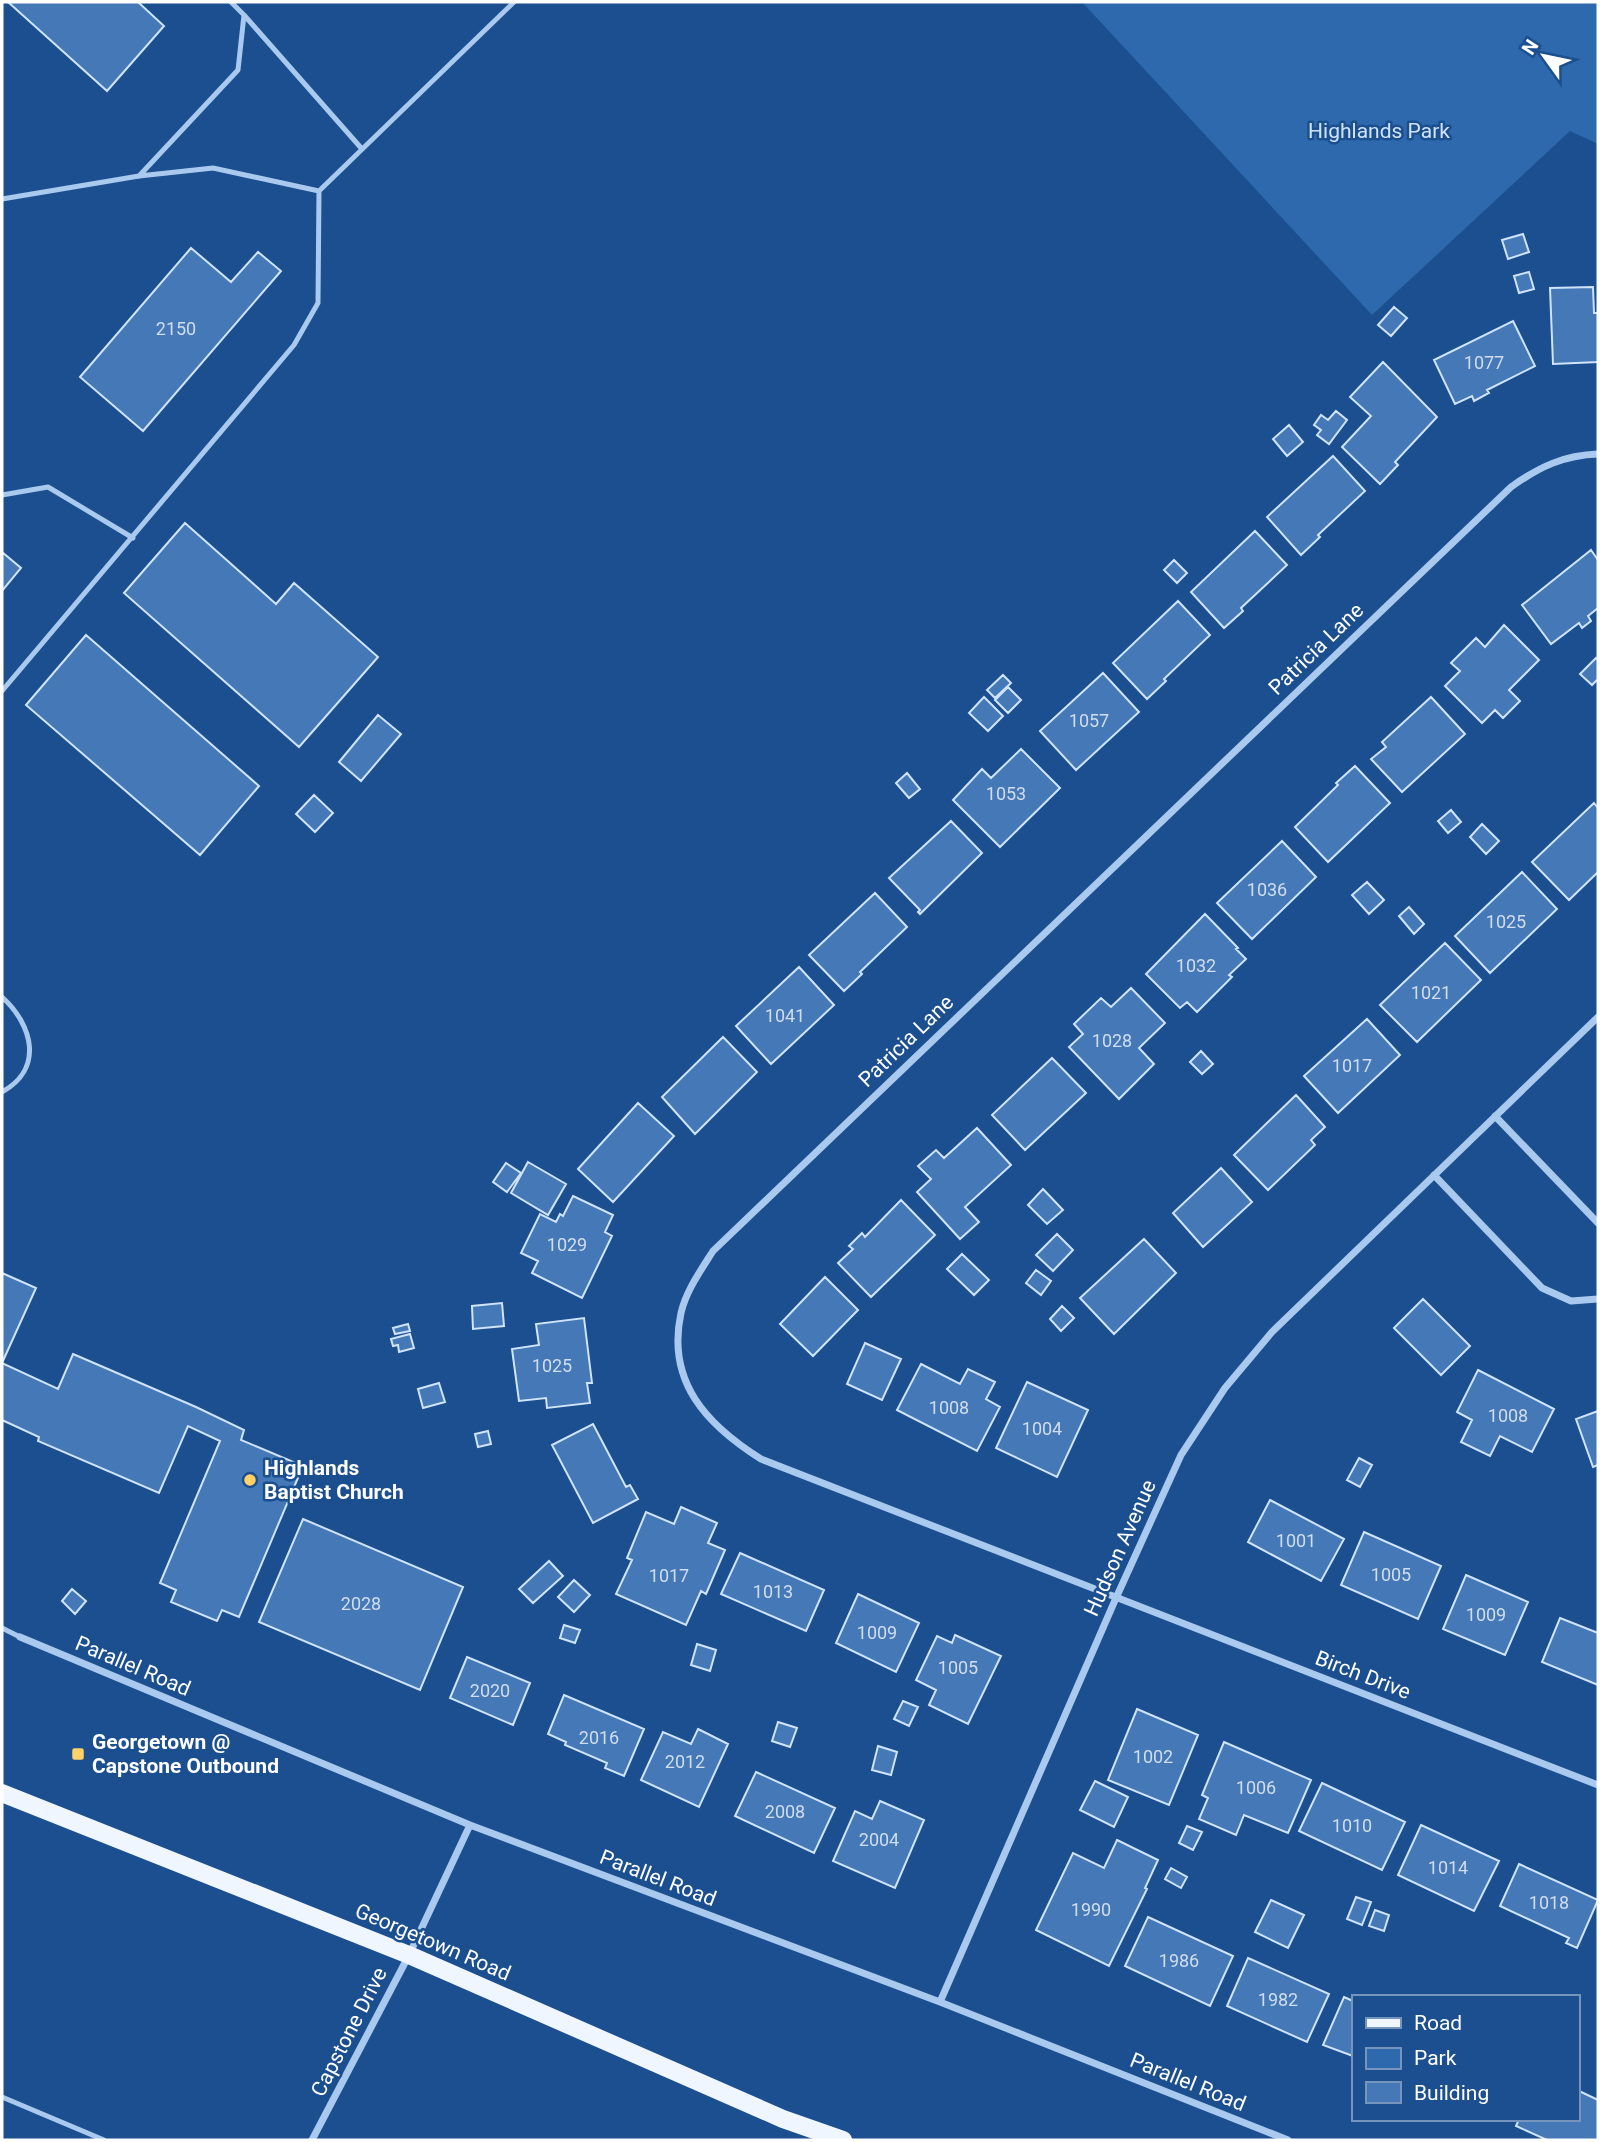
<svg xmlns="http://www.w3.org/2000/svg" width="1600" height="2142" viewBox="0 0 1600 2142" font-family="Roboto,sans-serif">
	<rect width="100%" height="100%" fill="#1b4f8f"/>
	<path fill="#2e69ad" d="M1082,2H1598V144L1570,131L1372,315Z"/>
	<path fill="#4478b7" stroke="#cfe3fa" stroke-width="2" d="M8,2H138L164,26L107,91Z
		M1523,234L1529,252L1508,259L1502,240Z
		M191,248L231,282L258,252L281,271L143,431L80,377Z
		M1529,272L1534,289L1519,293L1514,276Z
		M1593,287L1594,313H1598V362L1553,364L1550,288Z
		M1394,307L1407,318L1391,336L1378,325Z
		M1513,321L1535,366L1487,390L1489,393L1474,401L1472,396L1455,404L1434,360Z
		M1383,362L1437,417L1395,462L1398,465L1380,484L1342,447L1371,416L1350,397Z
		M1336,411L1347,420L1329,444L1317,435L1321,430L1314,425L1321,415L1328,420Z
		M1289,425L1303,442L1287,456L1273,439Z
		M1333,456L1365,491L1318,535L1320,537L1301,555L1267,517Z
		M185,523L276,604L294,583L378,657L299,747L124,593Z
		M1255,531L1287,565L1241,608L1243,611L1224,628L1191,592Z
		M1591,550L1598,560V608L1588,616L1591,621L1582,628L1579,623L1551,644L1522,605Z
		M2,552L21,568L2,591Z
		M1174,560L1187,573L1177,583L1164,570Z
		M1178,601L1210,635L1164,679L1166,681L1147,699L1113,663Z
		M1504,625L1539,660L1509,690L1520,701L1503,718L1495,710L1482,723L1445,686L1460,671L1451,663L1476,638L1485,647Z
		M86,635L259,786L200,855L26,705Z
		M1596,658L1598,660V679L1592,685L1580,674Z
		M1103,673L1139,712L1076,770L1040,731Z
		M1003,675L1011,683L995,698L987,690Z
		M1008,687L1021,700L1008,713L995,700Z
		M984,697L1003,716L988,731L969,713Z
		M1431,697L1465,734L1402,792L1371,759L1386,747L1382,742Z
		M378,715L401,734L361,781L339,762Z
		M1021,749L1060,788L1000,847L953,800L982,769L991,778Z
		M1355,766L1390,803L1328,862L1295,827L1338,785L1336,783Z
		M907,773L920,789L909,798L896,783Z
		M314,795L333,813L315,832L296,814Z
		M1594,803L1598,808V872L1569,900L1532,862Z
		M1451,810L1461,822L1448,833L1438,821Z
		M951,821L982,853L920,914L918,912L920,910L889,878Z
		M1482,824L1499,841L1486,854L1470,837Z
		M1282,841L1316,877L1252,939L1217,903Z
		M1522,872L1557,909L1490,973L1455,936Z
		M1367,882L1384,900L1369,914L1352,895Z
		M875,893L907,927L860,972L862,974L844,991L809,955Z
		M1409,907L1424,924L1414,934L1399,916Z
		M1205,914L1238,948L1236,949L1246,959L1229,975L1232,977L1197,1012L1187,1002L1180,1008L1146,974Z
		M1445,943L1481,980L1417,1042L1380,1005Z
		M799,967L834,1005L771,1064L736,1026Z
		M1131,988L1165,1023L1139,1048L1154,1064L1119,1099L1069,1047L1083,1034L1074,1024L1101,998L1111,1007Z
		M1367,1019L1400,1055L1338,1113L1304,1076Z
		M723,1037L757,1072L695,1134L662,1097Z
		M1201,1051L1213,1064L1202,1074L1190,1062Z
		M1052,1058L1086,1093L1025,1150L992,1115Z
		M1296,1095L1325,1127L1311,1140L1315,1145L1268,1190L1234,1155Z
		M638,1103L674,1136L613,1202L578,1169Z
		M977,1128L1011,1165L965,1207L979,1222L960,1239L917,1192L931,1179L918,1166L936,1150L944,1158Z
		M528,1162L566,1184L548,1215L511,1193Z
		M506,1163L521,1173L507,1192L493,1182Z
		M1221,1168L1252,1202L1203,1247L1173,1213Z
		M1043,1189L1063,1210L1047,1224L1028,1205Z
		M573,1196L613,1215L605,1232L612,1236L582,1298L532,1273L538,1261L521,1253L540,1214L556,1222L560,1214L563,1216Z
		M901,1200L935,1235L871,1297L838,1263L853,1249L849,1246L862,1233L865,1237Z
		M1057,1234L1073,1250L1053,1271L1036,1255Z
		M1144,1239L1176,1273L1114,1334L1080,1298Z
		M962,1254L989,1280L974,1295L947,1269Z
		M1036,1270L1051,1281L1041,1295L1026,1283Z
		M2,1273L36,1288L2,1363Z
		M825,1277L858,1310L813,1356L780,1324Z
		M1423,1299L1470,1346L1441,1375L1394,1328Z
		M502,1303L504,1326L473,1329L472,1306Z
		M1062,1306L1074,1318L1061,1331L1050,1319Z
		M584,1318L592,1383H587L590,1403L547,1408L546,1398L519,1401L512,1349L539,1345L536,1324Z
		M408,1324L410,1331L395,1334L393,1328Z
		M410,1334L414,1348L399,1352L398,1345L393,1346L391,1339Z
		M865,1343L901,1359L882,1400L847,1384Z
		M73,1354L196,1407L244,1430L241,1440L303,1466L239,1617L222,1610L217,1621L171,1602L176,1590L160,1583L220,1441L188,1426L159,1493L38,1441L39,1437L2,1420V1363L58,1389Z
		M921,1364L960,1384L968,1369L995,1382L986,1399L1000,1407L977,1451L897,1410Z
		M1478,1370L1554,1409L1532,1452L1500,1436L1490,1456L1461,1442L1472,1420L1457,1412Z
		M1027,1382L1088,1410L1057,1477L996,1448Z
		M439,1383L445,1402L423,1408L418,1389Z
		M1598,1411V1465L1593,1467L1576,1419Z
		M593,1424L626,1487L630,1485L638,1499L593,1523L552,1445Z
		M488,1431L491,1444L478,1447L475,1434Z
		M1359,1458L1372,1465L1360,1487L1347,1480Z
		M1270,1500L1344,1539L1321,1581L1248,1542Z
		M681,1507L717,1523L708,1543L725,1550L706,1594L701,1591L686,1625L616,1594L632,1560L627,1558L646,1512L674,1524Z
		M303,1519L463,1587L420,1690L259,1622Z
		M1364,1532L1441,1566L1418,1619L1341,1585Z
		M740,1553L824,1590L806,1631L721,1594Z
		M549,1561L563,1576L533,1603L519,1589Z
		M1466,1575L1528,1602L1505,1655L1443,1629Z
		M574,1580L590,1595L574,1612L558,1597Z
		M72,1589L86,1601L75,1614L62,1601Z
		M858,1594L919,1623L896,1672L836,1643Z
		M1560,1618L1598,1633V1685L1542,1662Z
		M564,1625L580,1630L575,1643L560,1638Z
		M955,1635L1001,1656L968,1724L929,1705L936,1690L916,1680L937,1636L952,1643Z
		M697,1644L716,1650L710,1671L691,1665Z
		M467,1657L530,1683L513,1725L450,1698Z
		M564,1695L644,1729L624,1776L605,1768L607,1763L565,1745L566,1742L548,1734Z
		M903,1701L918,1707L909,1726L894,1719Z
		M1137,1709L1198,1735L1169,1805L1108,1780Z
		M778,1722L797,1728L790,1747L772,1741Z
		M698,1729L728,1744L699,1807L641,1780L663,1732L691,1744Z
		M1224,1742L1311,1780L1288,1833L1244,1815L1236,1835L1199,1819L1208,1798L1202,1795Z
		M878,1746L897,1752L891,1775L872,1770Z
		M756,1772L835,1808L814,1853L735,1816Z
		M1095,1781L1128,1797L1114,1827L1080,1810Z
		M1322,1783L1405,1822L1382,1870L1299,1831Z
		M880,1801L924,1820L895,1888L833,1861L855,1811L872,1819Z
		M1421,1825L1499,1861L1474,1911L1398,1875Z
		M1187,1826L1202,1832L1193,1850L1179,1843Z
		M1117,1840L1158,1860L1145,1888L1147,1889L1109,1966L1036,1930L1073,1853L1104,1868Z
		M1519,1864L1598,1900L1577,1948L1566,1943L1569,1938L1500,1906Z
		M1171,1868L1187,1877L1181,1888L1165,1879Z
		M1356,1897L1371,1902L1362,1925L1347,1919Z
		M1271,1900L1304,1915L1288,1948L1255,1932Z
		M1375,1910L1389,1915L1384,1931L1369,1926Z
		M1148,1917L1233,1956L1210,2006L1125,1966Z
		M1248,1958L1329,1994L1307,2042L1227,2006Z
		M1344,1997L1353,2001V2056L1323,2045Z
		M1577,2090L1598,2100V2140H1547L1516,2126L1519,2119H1577Z"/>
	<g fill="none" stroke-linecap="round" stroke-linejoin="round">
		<path stroke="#a9c9ee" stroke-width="5" d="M244,15L362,149
			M139,176L238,70L244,15L231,2
			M2,199L139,176L213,168L319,191
			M2,495L48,487L133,538
			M2,691L294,345L318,303L319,191L514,2
			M2,997C33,1025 44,1069 2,1092
			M2,1628L20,1637
			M2,2097L104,2140"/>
		<path stroke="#a9c9ee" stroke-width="7" d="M1598,454C1564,455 1539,467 1511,487L713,1251C701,1270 686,1291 681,1313C666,1382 707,1425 761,1459L1598,1785
			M1495,1116L1598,1223
			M1434,1175L1542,1288L1571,1301L1598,1299
			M20,1637L470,1825L940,2002L1288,2140
			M940,2002L1116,1598L1181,1455L1225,1388L1272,1332L1598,1017
			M312,2140L409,1955L470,1825"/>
		<path stroke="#f0f6ff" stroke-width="18" d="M2,1793L409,1955L783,2119L843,2140"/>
	</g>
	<g fill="#ffd166" stroke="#1b4f8f" stroke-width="2.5">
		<circle cx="250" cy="1480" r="7"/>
		<rect x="71" y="1747" width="14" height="14" rx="3.5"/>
	</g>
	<g text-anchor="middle" stroke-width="5" stroke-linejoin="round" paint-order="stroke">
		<g font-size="18" fill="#d0dded">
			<text x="176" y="335">2150</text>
			<text x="1484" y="369">1077</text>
			<text x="1089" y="727">1057</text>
			<text x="1006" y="800">1053</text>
			<text x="1267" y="896">1036</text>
			<text x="1506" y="928">1025</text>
			<text x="1196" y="972">1032</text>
			<text x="1431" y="999">1021</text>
			<text x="785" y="1022">1041</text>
			<text x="1112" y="1047">1028</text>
			<text x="1352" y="1072">1017</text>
			<text x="567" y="1251">1029</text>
			<text x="552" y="1372">1025</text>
			<text x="949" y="1414">1008</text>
			<text x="1508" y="1422">1008</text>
			<text x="1042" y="1435">1004</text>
			<text x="1296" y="1547">1001</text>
			<text x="1391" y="1581">1005</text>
			<text x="669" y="1582">1017</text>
			<text x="773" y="1598">1013</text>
			<text x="361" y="1610">2028</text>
			<text x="1486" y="1621">1009</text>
			<text x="877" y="1639">1009</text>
			<text x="958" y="1674">1005</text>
			<text x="490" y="1697">2020</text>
			<text x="599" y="1744">2016</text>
			<text x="1153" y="1763">1002</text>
			<text x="685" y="1768">2012</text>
			<text x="1256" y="1794">1006</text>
			<text x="785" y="1818">2008</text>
			<text x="1352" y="1832">1010</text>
			<text x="879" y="1846">2004</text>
			<text x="1448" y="1874">1014</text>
			<text x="1549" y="1909">1018</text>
			<text x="1091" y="1916">1990</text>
			<text x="1179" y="1967">1986</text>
			<text x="1278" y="2006">1982</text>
		</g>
		<g font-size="21" fill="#cfe3fa" stroke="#1b4f8f">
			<text x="1379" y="138">Highlands Park</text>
		</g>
		<g font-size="21" fill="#fff" stroke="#1b4f8f">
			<text transform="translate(1316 649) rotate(-44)" y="7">Patricia Lane</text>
			<text transform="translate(906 1041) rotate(-44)" y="7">Patricia Lane</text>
			<text transform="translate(1120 1548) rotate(-66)" y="7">Hudson Avenue</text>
			<text transform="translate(133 1666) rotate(23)" y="7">Parallel Road</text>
			<text transform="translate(1363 1675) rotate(21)" y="7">Birch Drive</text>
			<text transform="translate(658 1878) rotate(21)" y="7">Parallel Road</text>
			<text transform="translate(433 1942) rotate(23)" y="7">Georgetown Road</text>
			<text transform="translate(349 2032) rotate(-63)" y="7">Capstone Drive</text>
			<text transform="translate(1188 2082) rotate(22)" y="7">Parallel Road</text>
		</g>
		<g font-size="21" font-weight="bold" fill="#fff" stroke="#1b4f8f" text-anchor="start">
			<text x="264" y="1475">Highlands<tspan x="264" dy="24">Baptist Church</tspan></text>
			<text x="92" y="1749">Georgetown @<tspan x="92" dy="24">Capstone Outbound</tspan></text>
		</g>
	</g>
	<rect width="1600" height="2142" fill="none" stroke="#ffffff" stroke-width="7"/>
	<rect x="1352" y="1995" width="228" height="126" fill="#1b4f8f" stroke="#7695bc" stroke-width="2"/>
	<rect x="1366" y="2018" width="35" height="10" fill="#f0f6ff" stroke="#7695bc" stroke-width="2"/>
	<text x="1414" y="2030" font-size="21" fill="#ffffff">Road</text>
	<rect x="1366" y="2048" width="35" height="21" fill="#2e69ad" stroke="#7695bc" stroke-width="2"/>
	<text x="1414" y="2065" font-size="21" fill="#ffffff">Park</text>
	<rect x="1366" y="2082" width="35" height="21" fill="#4478b7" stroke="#7695bc" stroke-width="2"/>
	<text x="1414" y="2100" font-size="21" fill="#ffffff">Building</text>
	<g transform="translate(1544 56) rotate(303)" stroke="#1b4f8f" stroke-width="5" paint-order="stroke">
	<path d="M0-5L12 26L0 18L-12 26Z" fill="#ffffff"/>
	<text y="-10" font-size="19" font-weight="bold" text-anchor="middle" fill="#ffffff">N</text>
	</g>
</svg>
